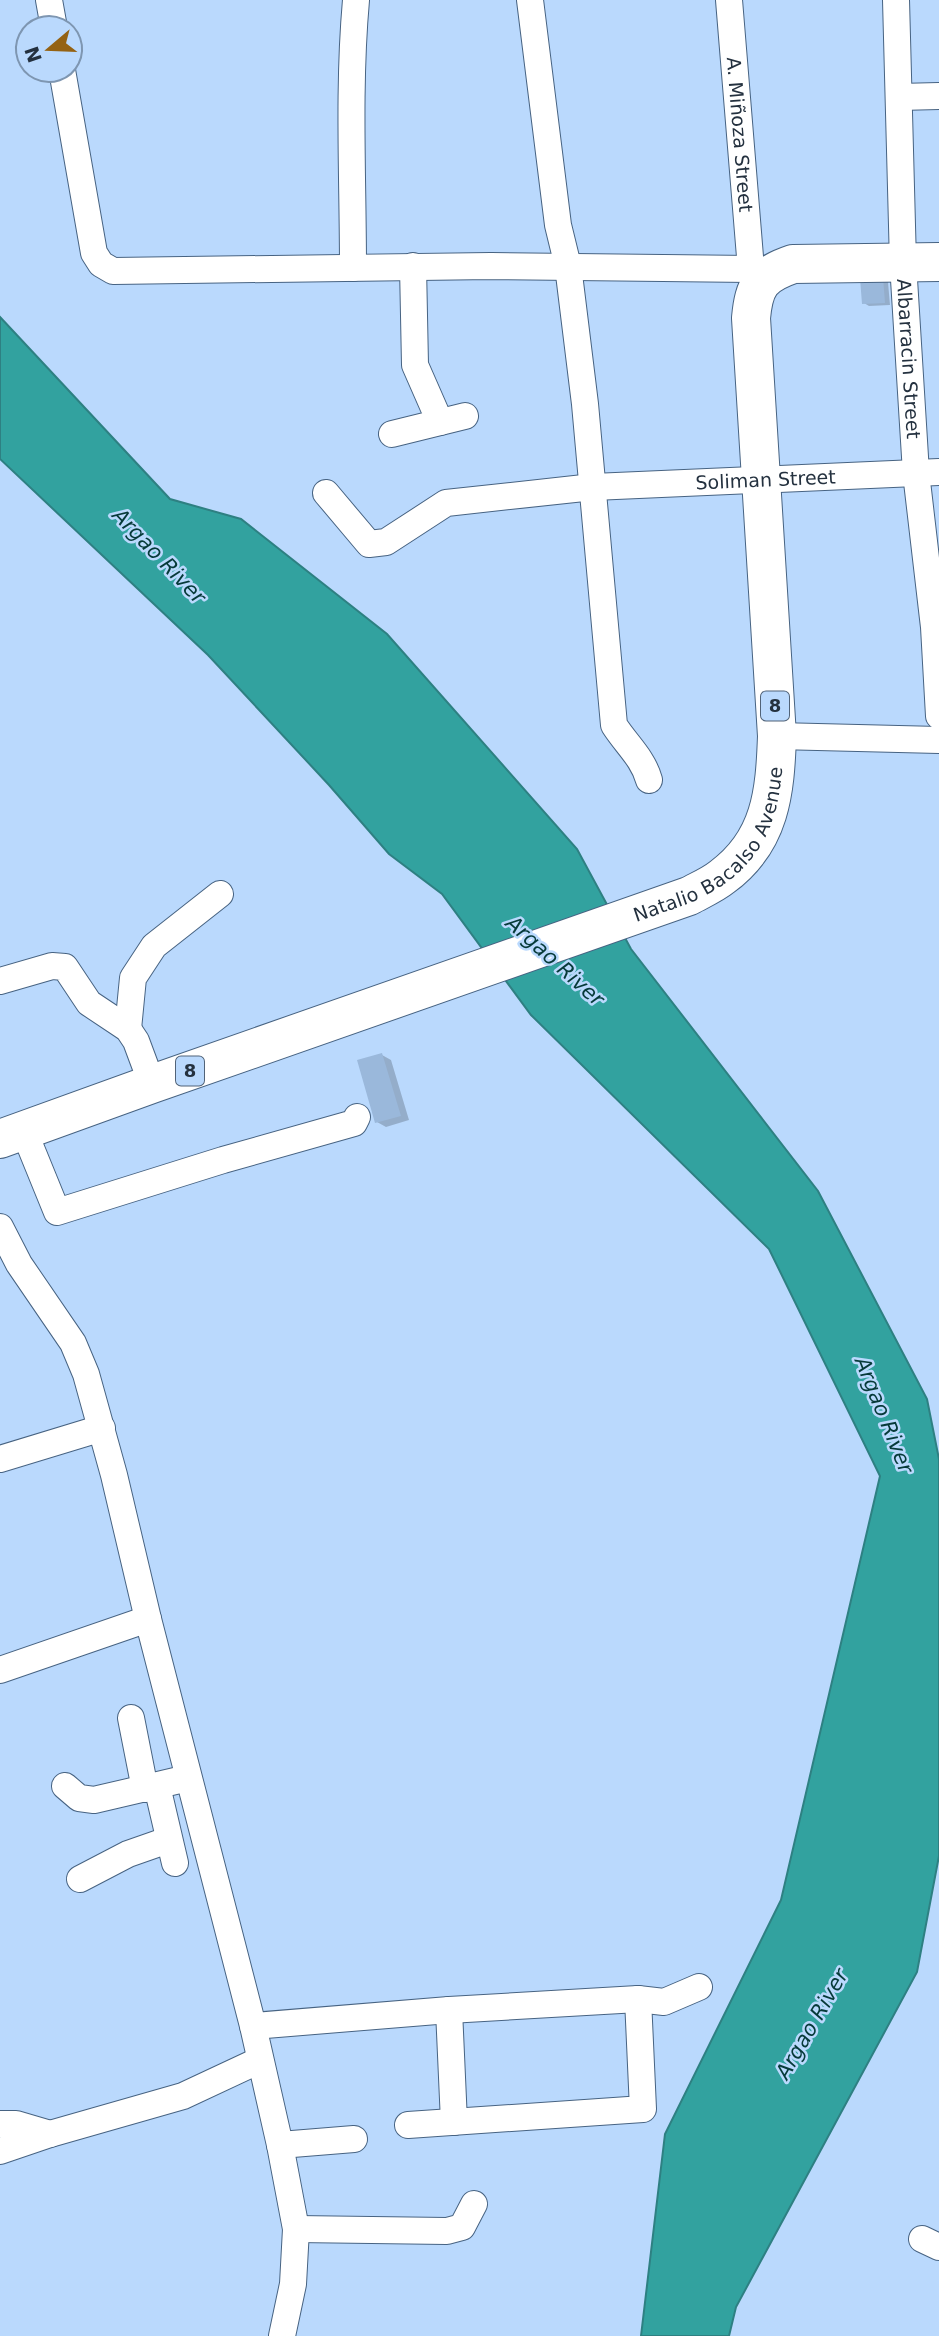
<svg xmlns="http://www.w3.org/2000/svg" width="939" height="2336" viewBox="0 0 939 2336" font-family="'DejaVu Sans',sans-serif">
	<rect width="100%" height="100%" fill="#bad9fd"/>
	<path fill="#32a29f" stroke="#2e8082" stroke-width="2" d="M0,317L170,499L241,519L387,634L577,849L631,949L818,1191L927,1399L939,1459V1856L917,1972L736,2307L729,2336H641L665,2134L781,1900L880,1476L769,1249L531,1015L442,894L389,854L329,785L208,655L0,459Z"/>
	<path fill="#0003" d="M883,279L888,282L890,305L869,306L864,303Z
		M382,1055L391,1060L409,1120L386,1127L377,1122Z"/>
	<path fill="#9ab8db" d="M883,277L885,303L862,304L860,278Z
		M382,1053L401,1116L375,1123L357,1060Z"/>
	<g fill="none" stroke-linecap="round" stroke-linejoin="round">
		<g stroke="#476382" stroke-width="28">
			<g id="minor">
				<path d="M49,0L54,28"/>
				<path d="M530,0L558,225L568,266L585,404L614,725C626,744 643,758 649,780"/>
				<path id="s1" d="M729,0L751,269"/>
				<path id="s2" d="M896,0L903,263L916,473L934,627L939,716"/>
				<path d="M62,70L94,253L101,264L113,271L491,266L751,269L762,279"/>
				<path d="M899,97L939,96"/>
				<path d="M413,266L415,365L440,422"/>
				<path d="M353,268C353,179 348,89 356,0"/>
				<path d="M392,434L465,416"/>
				<path id="s3" d="M326,493L369,544L386,542L446,503L593,487L939,472"/>
				<path d="M777,736L939,740"/>
				<path d="M0,981L52,966L65,967L89,1003L128,1029L136,1041L152,1084"/>
				<path d="M128,1029L133,978L154,946L220,894"/>
				<path d="M24,1131L57,1212L223,1160L354,1123L357,1117"/>
				<path d="M0,1227L19,1264L73,1343L86,1374L114,1475L148,1619L253,2026L280,2145L296,2229L293,2284L282,2336"/>
				<path d="M0,1459L102,1428"/>
				<path d="M0,1670L148,1619"/>
				<path d="M131,1718L145,1789"/>
				<path d="M65,1786L79,1798L94,1800L188,1778"/>
				<path d="M157,1786L175,1863"/>
				<path d="M80,1879L128,1854L168,1840"/>
				<path d="M449,2010L454,2122"/>
				<path d="M253,2026L449,2010L638,1999L664,2002L699,1987"/>
				<path d="M0,2124H16L50,2134"/>
				<path d="M408,2125L643,2109L638,1999"/>
				<path d="M280,2145L354,2139"/>
				<path d="M0,2151L50,2134L183,2096L260,2060"/>
				<path d="M296,2229L447,2231L462,2227L474,2204"/>
				<path d="M922,2239L939,2247"/>
			</g>
		</g>
		<g stroke="#476382" stroke-width="40">
			<g id="highway">
				<path id="s4" d="M0,1139L152,1084L689,896C700,890 712,885 722,877C771,841 775,792 777,736L751,318C754,285 761,275 793,264L939,262"/>
			</g>
		</g>
		<use href="#minor" stroke="#fff" stroke-width="26"/>
		<use href="#highway" stroke="#fff" stroke-width="38"/>
	</g>
	<g text-anchor="middle" stroke-width="5" stroke-linejoin="round" paint-order="stroke">
		<g fill="#bad9fd" stroke="#516378" stroke-width="2">
			<rect x="761" y="691.5" width="28" height="29" rx="5"/>
			<rect x="176" y="1056.5" width="28" height="29" rx="5"/>
		</g>
		<g font-size="18" font-weight="bold" fill="#24313f">
			<text x="775" y="712">8</text>
			<text x="190" y="1077">8</text>
		</g>
		<g font-size="19" fill="#24313f" stroke="#bad9fd">
			<text dy="7" stroke="none"><textPath href="#s1" startOffset="135">A. Miñoza Street</textPath></text>
			<text dy="7" stroke="none"><textPath href="#s2" startOffset="359">Albarracin Street</textPath></text>
			<text dy="7" stroke="none"><textPath href="#s3" startOffset="476">Soliman Street</textPath></text>
			<text dy="7" stroke="none"><textPath href="#s4" startOffset="784">Natalio Bacalso Avenue</textPath></text>
		</g>
		<g font-size="21" font-style="italic" fill="#063a39" stroke="#bad9fd">
			<text transform="translate(159 556) rotate(46)" y="7">Argao River</text>
			<text transform="translate(555 961) rotate(42)" y="7">Argao River</text>
			<text transform="translate(884 1415) rotate(68)" y="7">Argao River</text>
			<text transform="translate(812 2024) rotate(-60)" y="7">Argao River</text>
		</g>
	</g>
	<g transform="translate(49 49) rotate(251)"><circle r="33" fill="#bad9fd" stroke="#7e96b1" stroke-width="2"/>
	<path d="M0-5L12 26L0 18L-12 26Z" fill="#946213"/>
	<text y="-10" font-size="19" font-weight="bold" text-anchor="middle" fill="#24313f">N</text>
	</g>
</svg>
